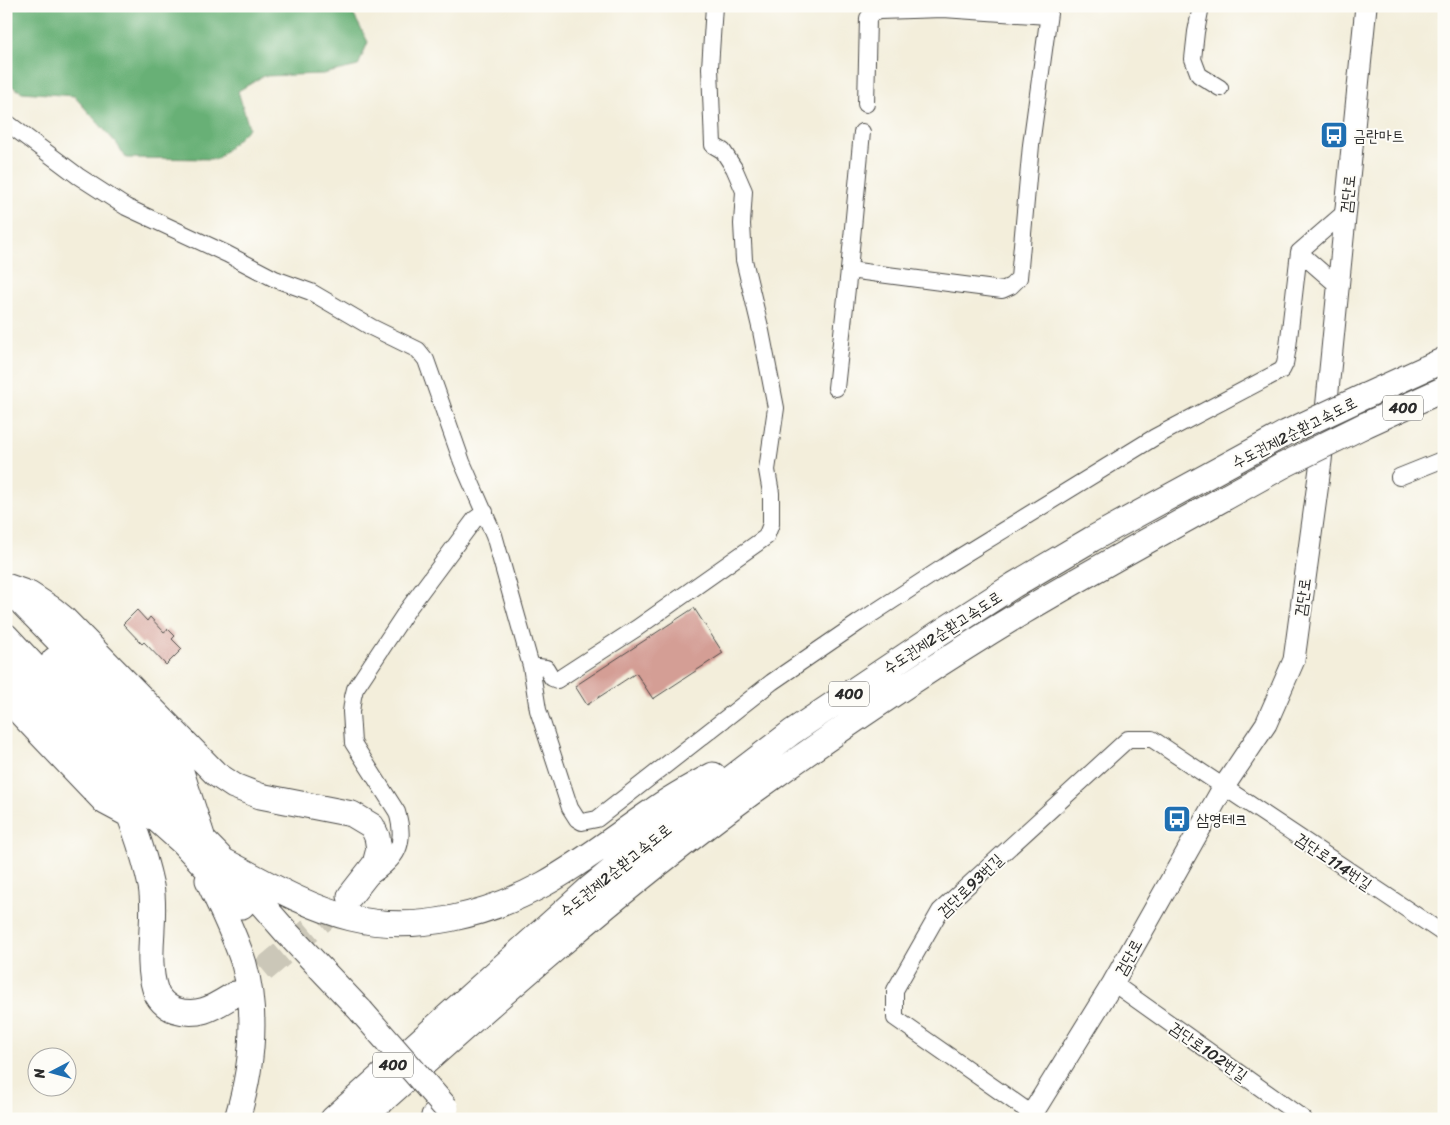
<svg xmlns="http://www.w3.org/2000/svg" width="1450" height="1125" viewBox="0 0 1450 1125" font-family="Sriracha,'Poor Story',sans-serif">
	<rect width="100%" height="100%" fill="#fdfcf7"/>
	<filter id="ink" filterUnits="userSpaceOnUse"><feTurbulence type="fractalNoise" baseFrequency=".02" numOctaves="2"/><feDisplacementMap in="SourceGraphic" scale="10" xChannelSelector="R" yChannelSelector="G"/><feConvolveMatrix kernelMatrix="1 2 1 2 8 2 1 2 1" color-interpolation-filters="sRGB"/></filter>
	<filter id="wash" filterUnits="userSpaceOnUse"><feTurbulence type="fractalNoise" baseFrequency=".0096" numOctaves="4" result="noise"/><feDisplacementMap in="SourceGraphic" scale="20" xChannelSelector="R" yChannelSelector="G"/><feGaussianBlur stdDeviation="1.12" result="paint"/><feColorMatrix in="noise" values="0 0 0 0 0 0 0 0 0 0 0 0 0 0 0 0 0 1.4 0 .05"/><feComposite in="paint" operator="in"/></filter>
	<g filter="url(#wash)">
		<rect width="100%" height="100%" fill="#f3eedb"/>
		<path fill="#68b076" stroke="#4a6e50" d="M6,6H349L368,42L358,66L323,74L264,76L238,91L249,128L217,159L126,158L117,144L74,96L22,92L6,83Z"/>
		<g id="blocks">
			<path fill="#d49e95" d="M694,608L723,653L653,699L636,673L587,705L575,686Z
				M137,610L147,621L150,617L164,632L168,629L175,636L172,639L182,649L166,665L144,642L142,644L123,624Z"/>
		</g>
	</g>
	<g filter="url(#ink)">
		<use href="#blocks" fill-opacity="0" stroke="#494845" stroke-width="1"/>
		<g fill="none" stroke-linecap="round" stroke-linejoin="round">
			<path stroke="#cbc7b8" stroke-width="25" stroke-dasharray="25 12" stroke-linecap="butt" d="M235,994L346,900"/>
			<g stroke="#494845" stroke-width="18">
				<path id="minor" d="M1201,6L1196,32L1193,59L1199,75L1220,88
					M866,104L868,18L872,13L879,11L943,9L1048,16
					M6,122L78,176L126,207L227,254L275,279L311,292L371,327L418,350L426,360L462,462L494,535L531,666L538,710L570,808L577,819L582,822L597,819L772,682L858,623L950,563L1155,437L1282,370L1285,364L1288,347L1299,252
					M862,132L849,270L1002,290L1011,286L1019,278L1031,145L1050,6
					M1338,286L1299,252L1345,212
					M836,388L849,270
					M1399,477L1444,459
					M531,666L546,668L552,678L557,680L637,628L766,537L771,524V493L767,470L776,408L761,331L744,260L742,224L744,191L734,168L723,151L713,145L710,68L714,6
					M370,877C397,859 407,845 397,812L353,743L351,712L353,697L355,689L408,609L475,519L485,512
					M1113,983L1304,1119
					M1032,1114L895,1018V990L940,911L1128,739H1152L1444,934"/>
			</g>
			<g stroke="#494845" stroke-width="23">
				<path id="major" d="M1029,1119L1113,983L1223,788L1266,724L1294,660L1321,461L1366,6"/>
			</g>
			<g stroke="#494845" stroke-width="27">
				<path id="highway" d="M1365,396L1444,360
					M1363,426L1444,389
					M6,586L29,594L40,606
					M29,594L52,609L63,618L216,774L234,786L260,796L352,814L372,826L377,837L379,849L375,864L350,896
					M19,600L164,749L166,753
					M6,636L97,733L224,861L287,933L361,1011
					M54,660L152,763L170,790
					M6,667L118,785L183,843
					M6,698L105,802L137,819
					M161,732L172,744L202,836
					M109,763C125,803 142,844 151,886C157,918 145,958 155,989C157,998 166,1007 175,1010C200,1018 215,1006 235,994
					M182,842L242,906
					M224,861C265,882 306,907 351,918C416,934 487,915 544,884C582,863 616,836 651,812C670,798 692,786 713,775
					M208,880C221,908 235,935 244,964C258,1015 252,1069 237,1119
					M434,1116L436,1119
					M333,1119L589,889L632,854L792,732L938,634L1014,585L1092,539L1286,433
					M362,1119C489,1005 617,891 755,790C841,728 930,668 1021,613C1107,562 1196,514 1284,465"/>
			</g>
			<use href="#minor" stroke="#fff" stroke-width="16"/>
			<use href="#major" stroke="#fff" stroke-width="21"/>
			<use href="#highway" stroke="#fff" stroke-width="25"/>
			<g stroke="#494845" stroke-width="27" stroke-linecap="butt">
				<path id="highway-bridge" d="M1286,433L1365,396
					M1284,465L1363,426
					M361,1011L446,1108"/>
			</g>
			<use href="#highway-bridge" stroke="#fff" stroke-width="25"/>
		</g>
	</g>
	<defs>
		<g id="bus-square" transform="scale(1.4375)"><rect x="-9" y="-9" width="18" height="18" rx="4" fill="#1f6fb2" stroke="#fdfcf7"/><path d="M-5-6H5V4H4V6H2V4H-2V6H-4V4H-5ZM-3.5-4V0h7V-4ZM-3.5 1.2v1.5H-2V1.2ZM2 1.2v1.5H3.5V1.2Z" fill="#fff"/></g>
	</defs>
	<g fill-rule="evenodd">
		<use href="#bus-square" x="1334" y="135"/>
		<use href="#bus-square" x="1177" y="819"/>
	</g>
	<g text-anchor="middle" stroke-width="4" stroke-linejoin="round" paint-order="stroke">
		<g fill="#fdfcf7" stroke="#6a6a68" stroke-width="1">
			<rect x="1383" y="395.5" width="40" height="25" rx="4"/>
			<rect x="829" y="681.5" width="40" height="25" rx="4"/>
			<rect x="373" y="1052.5" width="40" height="25" rx="4"/>
		</g>
		<g font-size="15" font-weight="bold" fill="#2b2b2b">
			<text x="1403" y="413">400</text>
			<text x="849" y="699">400</text>
			<text x="393" y="1070">400</text>
		</g>
		<g font-size="16" fill="#2b2b2b" stroke="#fdfcf7" text-anchor="start">
			<text x="1353" y="141">금란마트</text>
			<text x="1196" y="825">삼영테크</text>
		</g>
		<g font-size="16" fill="#2b2b2b" stroke="#fdfcf7">
			<text transform="translate(1347 194) rotate(-84)" y="6">검단로</text>
			<text transform="translate(1294 432) rotate(-27)" y="6">수도권제2순환고속도로</text>
			<text transform="translate(1302 597) rotate(-82)" y="6">검단로</text>
			<text transform="translate(942 632) rotate(-33)" y="6">수도권제2순환고속도로</text>
			<text transform="translate(1334 861) rotate(34)" y="6">검단로114번길</text>
			<text transform="translate(615 870) rotate(-39)" y="6">수도권제2순환고속도로</text>
			<text transform="translate(970 885) rotate(-44)" y="6">검단로93번길</text>
			<text transform="translate(1128 957) rotate(-61)" y="6">검단로</text>
			<text transform="translate(1209 1051) rotate(35)" y="6">검단로102번길</text>
		</g>
	</g>
	<rect width="1450" height="1125" fill="none" stroke="#fdfcf7" stroke-width="25"/>
	<g transform="translate(52 1072) rotate(264)"><circle r="24" fill="#fdfcf7" stroke="#a9a8a5"/>
	<path d="M0-4L9 19L0 12L-9 19Z" fill="#1f6fb2"/>
	<text y="-8" font-size="14" font-weight="bold" text-anchor="middle" fill="#2b2b2b">N</text>
	</g>
</svg>
